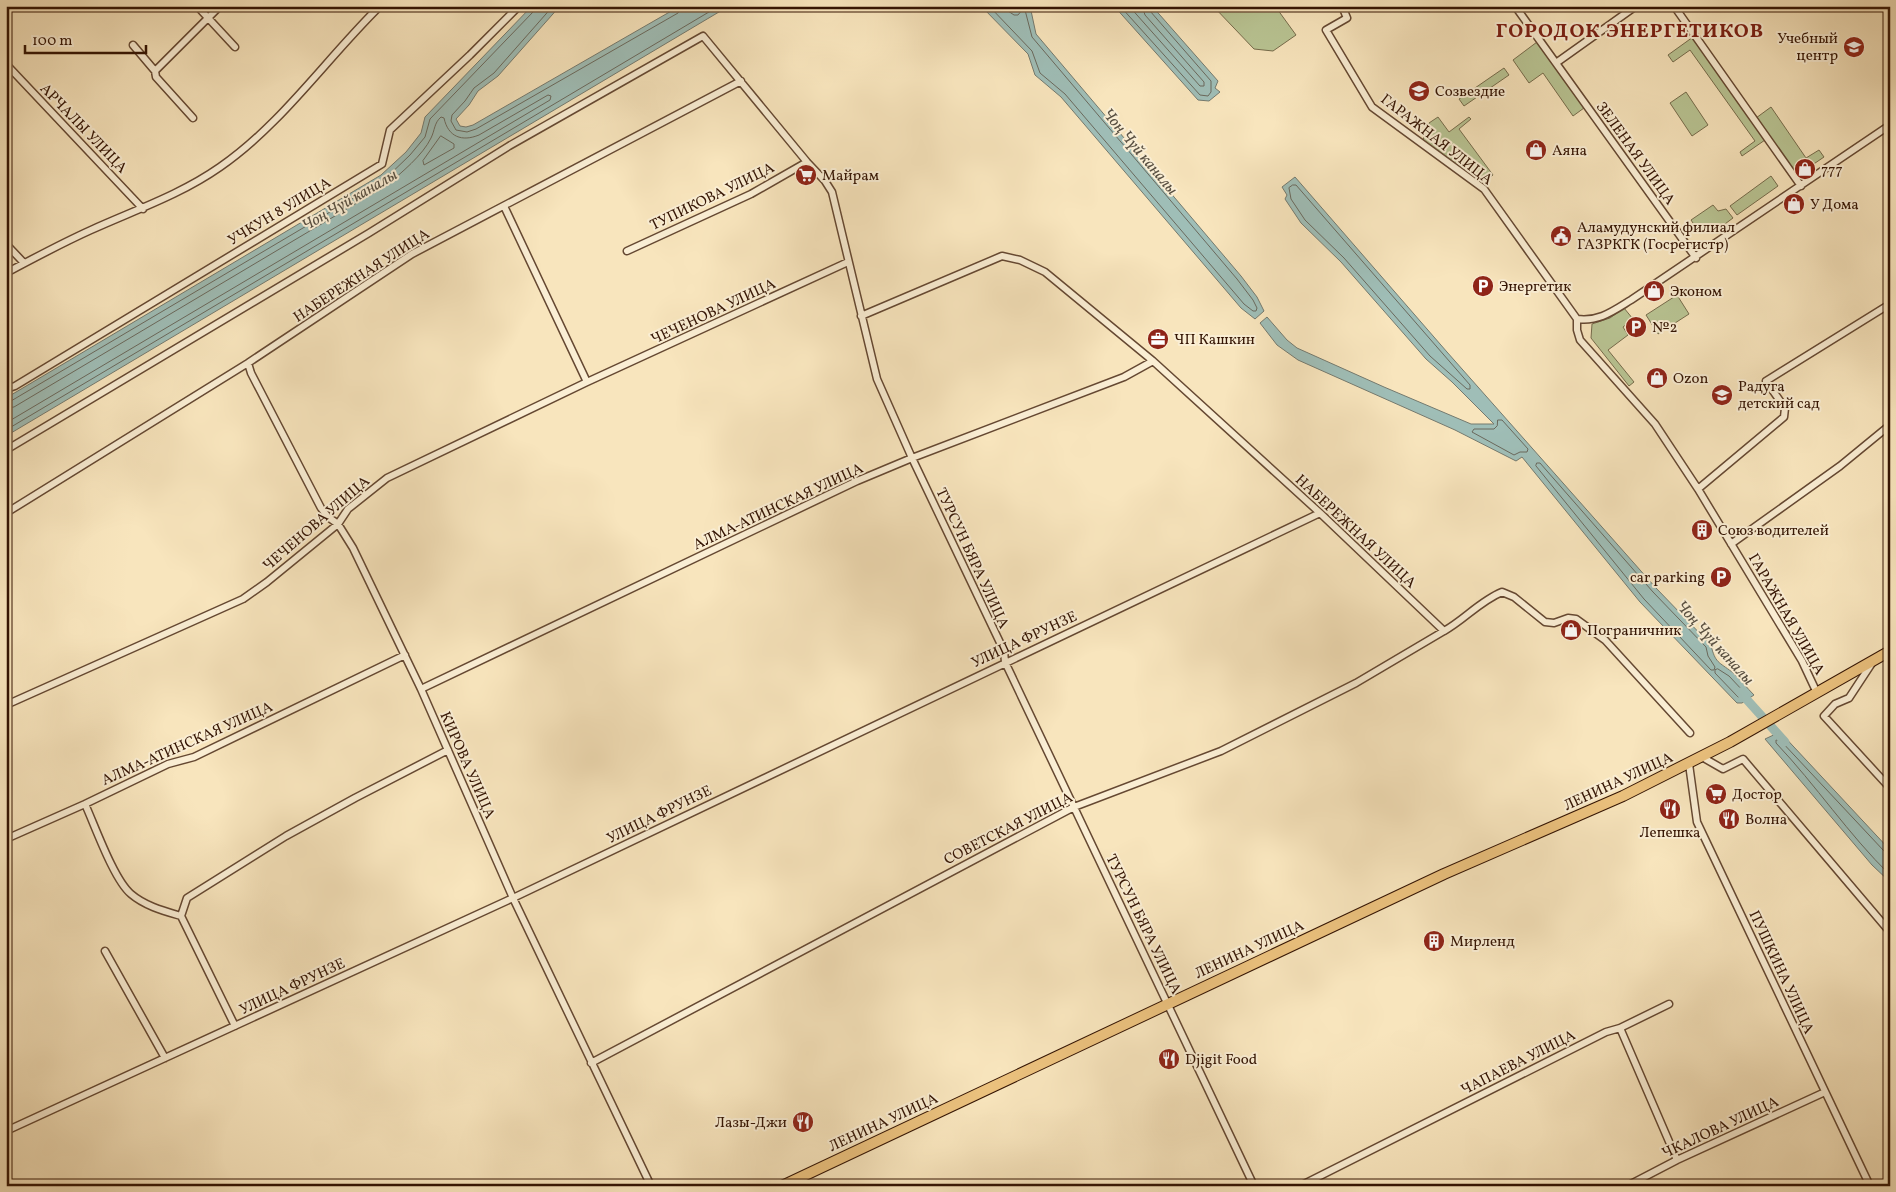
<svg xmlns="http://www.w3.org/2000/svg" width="1896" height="1192" viewBox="0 0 1896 1192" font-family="Vollkorn,serif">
	<rect width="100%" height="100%" fill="#f8e5bd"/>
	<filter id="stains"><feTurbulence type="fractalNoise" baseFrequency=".004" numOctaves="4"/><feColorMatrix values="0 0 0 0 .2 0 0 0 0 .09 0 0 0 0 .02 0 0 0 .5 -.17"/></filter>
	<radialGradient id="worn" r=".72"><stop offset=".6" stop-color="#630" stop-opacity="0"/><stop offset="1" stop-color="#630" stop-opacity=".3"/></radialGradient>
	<path fill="#b9c594" stroke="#766c4c" d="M1213,6H1275L1296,35L1273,51L1254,49Z
		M1693,37L1765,140L1742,156L1740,152L1755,141L1690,50L1673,62L1668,55Z
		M1537,42L1584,108L1573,116L1543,73L1529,83L1513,60Z
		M1504,68L1509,75L1464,106L1459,99Z
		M1686,92L1708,125L1692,136L1670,103Z
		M1771,107L1806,158L1819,150L1824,157L1796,176L1756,118Z
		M1438,117L1449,132L1469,117L1471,119L1459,129L1493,175L1482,183L1423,140L1429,123Z
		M1771,176L1778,186L1737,215L1730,206Z
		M1713,205L1718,211L1726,209L1733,218L1714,232L1695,226L1691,220Z
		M1677,295L1689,314L1658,334L1646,315Z
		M1624,308L1633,319L1623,327L1628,335L1608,350L1634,382L1629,386L1591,338L1592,324L1610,318Z"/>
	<path fill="#9fbeb7" stroke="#747a6f" d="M532,6H560L498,76L478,91L469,105L456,119L460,126L466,127L473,125L680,6H729L6,436V398L381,175L406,152L421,133L425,117Z
		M981,6H1010L1016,12V6H1030L1036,34L1241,276L1257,297L1264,311L1255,319L1241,308L1061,97L1035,75L1028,54Z
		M1114,6H1152L1218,81L1215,88L1220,92L1209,101L1198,100Z
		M1295,177L1447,352L1656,588L1711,645C1715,663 1719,662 1732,672C1740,679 1747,688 1754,695L1742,703H1737L1640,602L1522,457L1516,461L1455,430L1298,360L1277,345L1260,323L1267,317L1287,340L1297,348L1384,387L1471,424H1494L1452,382L1426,359L1341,262L1301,223L1285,199L1287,195L1282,187Z
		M1780,732L1890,850V882L1872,865L1765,739Z"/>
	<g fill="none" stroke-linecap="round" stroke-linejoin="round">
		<path stroke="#6a695d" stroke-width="1" d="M553,6L494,73L474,88L465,101L452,115L451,121L456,130L467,132L476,129L678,13L682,6
			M989,6L1032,51L1040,73L1065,94L1244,304L1253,311H1256L1257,308L1253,300L1237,279L1032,37L1025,10H1022L1018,15H1014L1008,11L1007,6
			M1120,6L1200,95L1208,96L1211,92V81L1150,11L1148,6
			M1129,6L1200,86H1204V82L1145,15L1142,6
			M441,136L454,144V148L424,165L423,161Z
			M1293,185H1296L1470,385V389H1467L1430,356L1344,258L1305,220L1291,199L1289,188Z
			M6,402L11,401L384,180L410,155L425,137L430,119L533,12L535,6
			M6,408L14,407L387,185C401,173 423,155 431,138C435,130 434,123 441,117L444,118C448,137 462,142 479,135L548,95L551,96L550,100L6,423
			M1498,420H1502L1528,449L1527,452H1520L1514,455L1472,432L1474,429H1494L1497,426Z
			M6,430L719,6
			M1537,463H1540L1653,592L1706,647L1708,656L1715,667L1714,670H1711L1644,599L1536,466Z
			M1718,669L1729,676L1744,692V695L1738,697L1715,673V670Z
			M1890,853L1884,851L1780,740H1776V743C1816,785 1848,834 1890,875"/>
		<path stroke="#9fbeb7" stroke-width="9" d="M1740,692L1785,742"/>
		<g stroke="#654832" stroke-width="9">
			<path id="street" d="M197,6L235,47
				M1342,6L1347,18L1326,30L1372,107L1484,189L1577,319
				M1515,6L1696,258
				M1674,6L1801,186
				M133,45L155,71L156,77L193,118
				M1556,63L1636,6
				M6,64L143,209
				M155,71L220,6
				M504,206L587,382
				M6,244L24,263
				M627,251L751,194L807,162
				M6,273C34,258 62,243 91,230C135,210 180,195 220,167C282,124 326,59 380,6
				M861,316L1002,256L1020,260L1045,272L1153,361L1320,513L1444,631C1464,620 1480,601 1502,592L1514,597L1545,622L1554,623L1568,618L1576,619L1605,640L1690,733
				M248,363L251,373L321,508L328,517L338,524L353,548L421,689L513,898L651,1186
				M6,389L15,386L382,164L390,130L470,55L519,6
				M6,450L369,233L509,146L703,36L807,162L825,181L832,192L877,379L912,458L1004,651L1005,662L1254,1186
				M1698,489L1784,417L1785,408L1766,381L1890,304
				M6,513L248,363L412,254L741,81
				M1731,544L1840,466L1890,425
				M1872,663L1849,698L1835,704L1824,716L1890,788
				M421,689L857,481L912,458L1124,377L1153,361
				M1817,693L1802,661L1698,489L1655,424L1580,340L1577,330V319C1599,322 1613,311 1631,300L1890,125
				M6,705L243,599L267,582L338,524L348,509L387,478L587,382L848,262
				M1702,757L1723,769L1743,759L1890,932
				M1689,764L1697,822L1870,1186
				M85,804C95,826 114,880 131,894C145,906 164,911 181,916L235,1026
				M6,839L85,804L168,764L194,757L405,655
				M181,916L187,898L286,836L355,798L448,750
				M105,951L165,1058
				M1620,1028L1669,1004
				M591,1063L1074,807L1221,751L1356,683L1444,631
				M6,1131L513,898L1320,513
				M1300,1186L1606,1032L1620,1028L1677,1160
				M1627,1186L1677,1160L1825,1092"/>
		</g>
		<g stroke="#341403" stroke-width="12">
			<path id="primary" d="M782,1186L1444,874L1623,796L1730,742L1890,651"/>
		</g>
		<use href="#street" stroke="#faeed4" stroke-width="6"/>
		<use href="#primary" stroke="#ecc27e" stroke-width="10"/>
	</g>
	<defs>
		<g id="university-disc" transform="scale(1.125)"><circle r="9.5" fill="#8f2418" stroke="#faeed4"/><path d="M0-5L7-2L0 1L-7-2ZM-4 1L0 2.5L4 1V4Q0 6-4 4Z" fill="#fff"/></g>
		<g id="school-disc" transform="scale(1.125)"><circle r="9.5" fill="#8f2418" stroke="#faeed4"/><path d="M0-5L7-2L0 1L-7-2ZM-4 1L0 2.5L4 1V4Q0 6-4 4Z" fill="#fff"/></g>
		<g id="shop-disc" transform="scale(1.125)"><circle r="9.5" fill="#8f2418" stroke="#faeed4"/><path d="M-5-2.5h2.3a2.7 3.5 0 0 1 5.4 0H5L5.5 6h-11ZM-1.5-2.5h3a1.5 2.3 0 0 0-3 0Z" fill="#fff"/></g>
		<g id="supermarket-disc" transform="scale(1.125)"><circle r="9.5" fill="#8f2418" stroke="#faeed4"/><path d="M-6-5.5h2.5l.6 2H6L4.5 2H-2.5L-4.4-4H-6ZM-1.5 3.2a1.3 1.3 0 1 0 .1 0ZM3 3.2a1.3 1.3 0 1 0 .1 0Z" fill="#fff"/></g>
		<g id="civic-disc" transform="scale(1.125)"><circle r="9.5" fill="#8f2418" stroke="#faeed4"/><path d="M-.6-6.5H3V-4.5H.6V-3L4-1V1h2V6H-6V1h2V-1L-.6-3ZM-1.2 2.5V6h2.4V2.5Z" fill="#fff"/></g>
		<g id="parking-disc" transform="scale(1.125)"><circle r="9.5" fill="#8f2418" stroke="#faeed4"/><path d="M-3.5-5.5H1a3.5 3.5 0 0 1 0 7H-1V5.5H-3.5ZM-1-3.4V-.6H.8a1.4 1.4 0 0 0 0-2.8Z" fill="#fff"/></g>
		<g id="office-disc" transform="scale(1.125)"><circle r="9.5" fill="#8f2418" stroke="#faeed4"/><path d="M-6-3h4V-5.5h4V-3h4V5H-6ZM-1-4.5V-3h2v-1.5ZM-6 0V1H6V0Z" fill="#fff"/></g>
		<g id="building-disc" transform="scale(1.125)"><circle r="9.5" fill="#8f2418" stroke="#faeed4"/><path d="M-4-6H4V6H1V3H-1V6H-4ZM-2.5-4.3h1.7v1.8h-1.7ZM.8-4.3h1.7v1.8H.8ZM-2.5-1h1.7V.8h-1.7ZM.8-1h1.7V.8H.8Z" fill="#fff"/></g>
		<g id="restaurant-disc" transform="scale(1.125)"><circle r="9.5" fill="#8f2418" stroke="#faeed4"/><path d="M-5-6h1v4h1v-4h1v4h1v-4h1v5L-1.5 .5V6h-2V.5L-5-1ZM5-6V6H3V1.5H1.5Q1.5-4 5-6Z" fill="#fff"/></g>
	</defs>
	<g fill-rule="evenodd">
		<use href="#university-disc" x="1854" y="47"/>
		<use href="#school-disc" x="1419" y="91"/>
		<use href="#shop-disc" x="1536" y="150"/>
		<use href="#shop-disc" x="1805" y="169"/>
		<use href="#supermarket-disc" x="806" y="175"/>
		<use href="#shop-disc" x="1794" y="204"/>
		<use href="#civic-disc" x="1561" y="236"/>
		<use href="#parking-disc" x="1483" y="286"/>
		<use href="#shop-disc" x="1654" y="291"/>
		<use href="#parking-disc" x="1636" y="327"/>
		<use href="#office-disc" x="1158" y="339"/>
		<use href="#shop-disc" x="1657" y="378"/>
		<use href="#school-disc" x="1722" y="395"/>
		<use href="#building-disc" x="1702" y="530"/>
		<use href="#parking-disc" x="1721" y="577"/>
		<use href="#shop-disc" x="1571" y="630"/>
		<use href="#supermarket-disc" x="1716" y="794"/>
		<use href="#restaurant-disc" x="1670" y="809"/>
		<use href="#restaurant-disc" x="1729" y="819"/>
		<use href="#building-disc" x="1434" y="941"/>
		<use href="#restaurant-disc" x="1169" y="1059"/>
		<use href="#restaurant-disc" x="803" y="1122"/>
	</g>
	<g text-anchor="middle" stroke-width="4" stroke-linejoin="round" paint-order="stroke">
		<g font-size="15" fill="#341403" stroke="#faeed4" text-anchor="start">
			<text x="1838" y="43" text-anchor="end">Учебный<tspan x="1838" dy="17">центр</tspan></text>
			<text x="1435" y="96">Созвездие</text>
			<text x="1552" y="155">Аяна</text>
			<text x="1821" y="174">777</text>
			<text x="822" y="180">Майрам</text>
			<text x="1810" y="209">У Дома</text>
			<text x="1577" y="232">Аламудунский филиал<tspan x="1577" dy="17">ГАЗРКГК (Госрегистр)</tspan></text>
			<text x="1499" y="291">Энергетик</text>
			<text x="1670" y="296">Эконом</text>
			<text x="1652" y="332">№2</text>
			<text x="1174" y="344">ЧП Кашкин</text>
			<text x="1673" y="383">Ozon</text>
			<text x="1738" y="391">Радуга<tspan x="1738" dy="17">детский сад</tspan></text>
			<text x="1718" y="535">Союз водителей</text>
			<text x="1705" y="582" text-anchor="end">car parking</text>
			<text x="1587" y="635">Пограничник</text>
			<text x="1732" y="799">Достор</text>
			<text x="1745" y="824">Волна</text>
			<text x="1670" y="837" text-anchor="middle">Лепешка</text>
			<text x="1450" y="946">Мирленд</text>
			<text x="1185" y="1064">Djigit Food</text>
			<text x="787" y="1127" text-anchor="end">Лазы-Джи</text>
		</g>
		<g font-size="15" fill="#341403" stroke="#faeed4">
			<text transform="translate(84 128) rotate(46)" y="5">АРЧАЛЫ УЛИЦА</text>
			<text transform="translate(1437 139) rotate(38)" y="5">ГАРАЖНАЯ УЛИЦА</text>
			<text transform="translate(1636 153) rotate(54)" y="5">ЗЕЛЕНАЯ УЛИЦА</text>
			<text transform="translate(712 196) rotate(-26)" y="5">ТУПИКОВА УЛИЦА</text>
			<text transform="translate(279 211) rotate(-31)" y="5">УЧКУН 8 УЛИЦА</text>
			<text transform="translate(361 275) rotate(-33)" y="5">НАБЕРЕЖНАЯ УЛИЦА</text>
			<text transform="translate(713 311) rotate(-25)" y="5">ЧЕЧЕНОВА УЛИЦА</text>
			<text transform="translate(778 506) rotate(-25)" y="5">АЛМА-АТИНСКАЯ УЛИЦА</text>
			<text transform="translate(316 523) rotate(-41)" y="5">ЧЕЧЕНОВА УЛИЦА</text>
			<text transform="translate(1356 531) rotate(43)" y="5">НАБЕРЕЖНАЯ УЛИЦА</text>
			<text transform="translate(973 558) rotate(65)" y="5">ТУРСУН БЯРА УЛИЦА</text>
			<text transform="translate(1787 614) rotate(60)" y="5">ГАРАЖНАЯ УЛИЦА</text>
			<text transform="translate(1024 639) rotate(-25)" y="5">УЛИЦА ФРУНЗЕ</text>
			<text transform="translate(187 743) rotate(-24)" y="5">АЛМА-АТИНСКАЯ УЛИЦА</text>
			<text transform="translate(468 765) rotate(66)" y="5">КИРОВА УЛИЦА</text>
			<text transform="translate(1618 781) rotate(-25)" y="5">ЛЕНИНА УЛИЦА</text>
			<text transform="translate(659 814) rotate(-26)" y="5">УЛИЦА ФРУНЗЕ</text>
			<text transform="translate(1008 828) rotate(-27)" y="5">СОВЕТСКАЯ УЛИЦА</text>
			<text transform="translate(1144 924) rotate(64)" y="5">ТУРСУН БЯРА УЛИЦА</text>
			<text transform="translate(1249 949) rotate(-25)" y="5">ЛЕНИНА УЛИЦА</text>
			<text transform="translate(1782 972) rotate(65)" y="5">ПУШКИНА УЛИЦА</text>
			<text transform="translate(292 986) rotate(-25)" y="5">УЛИЦА ФРУНЗЕ</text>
			<text transform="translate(1518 1062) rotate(-27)" y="5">ЧАПАЕВА УЛИЦА</text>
			<text transform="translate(883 1122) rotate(-25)" y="5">ЛЕНИНА УЛИЦА</text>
			<text transform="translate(1720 1127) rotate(-25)" y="5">ЧКАЛОВА УЛИЦА</text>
		</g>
		<g font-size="16" font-style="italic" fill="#595042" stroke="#faeed4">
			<text transform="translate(1141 151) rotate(50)" y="6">Чоң Чүй каналы</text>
			<text transform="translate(349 199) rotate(-30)" y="6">Чоң Чүй каналы</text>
			<text transform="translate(1716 642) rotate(48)" y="6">Чоң Чүй каналы</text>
		</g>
		<g font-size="20" font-weight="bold" letter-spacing="1" fill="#7a1f14" stroke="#faeed4">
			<text x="1630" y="37">ГОРОДОК ЭНЕРГЕТИКОВ</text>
		</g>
	</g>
	<rect width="1896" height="1192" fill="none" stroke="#f8e5bd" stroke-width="25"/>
	<rect x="8" y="8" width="1881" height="1177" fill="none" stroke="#341403" stroke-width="2.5"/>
	<rect x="12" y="12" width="1871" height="1167" fill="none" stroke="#341403"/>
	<path d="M25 45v8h121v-8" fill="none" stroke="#341403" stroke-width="2.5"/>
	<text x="32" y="45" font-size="15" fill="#341403" stroke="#faeed4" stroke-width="4" paint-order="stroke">100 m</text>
	<rect width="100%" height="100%" filter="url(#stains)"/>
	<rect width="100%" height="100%" fill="url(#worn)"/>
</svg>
